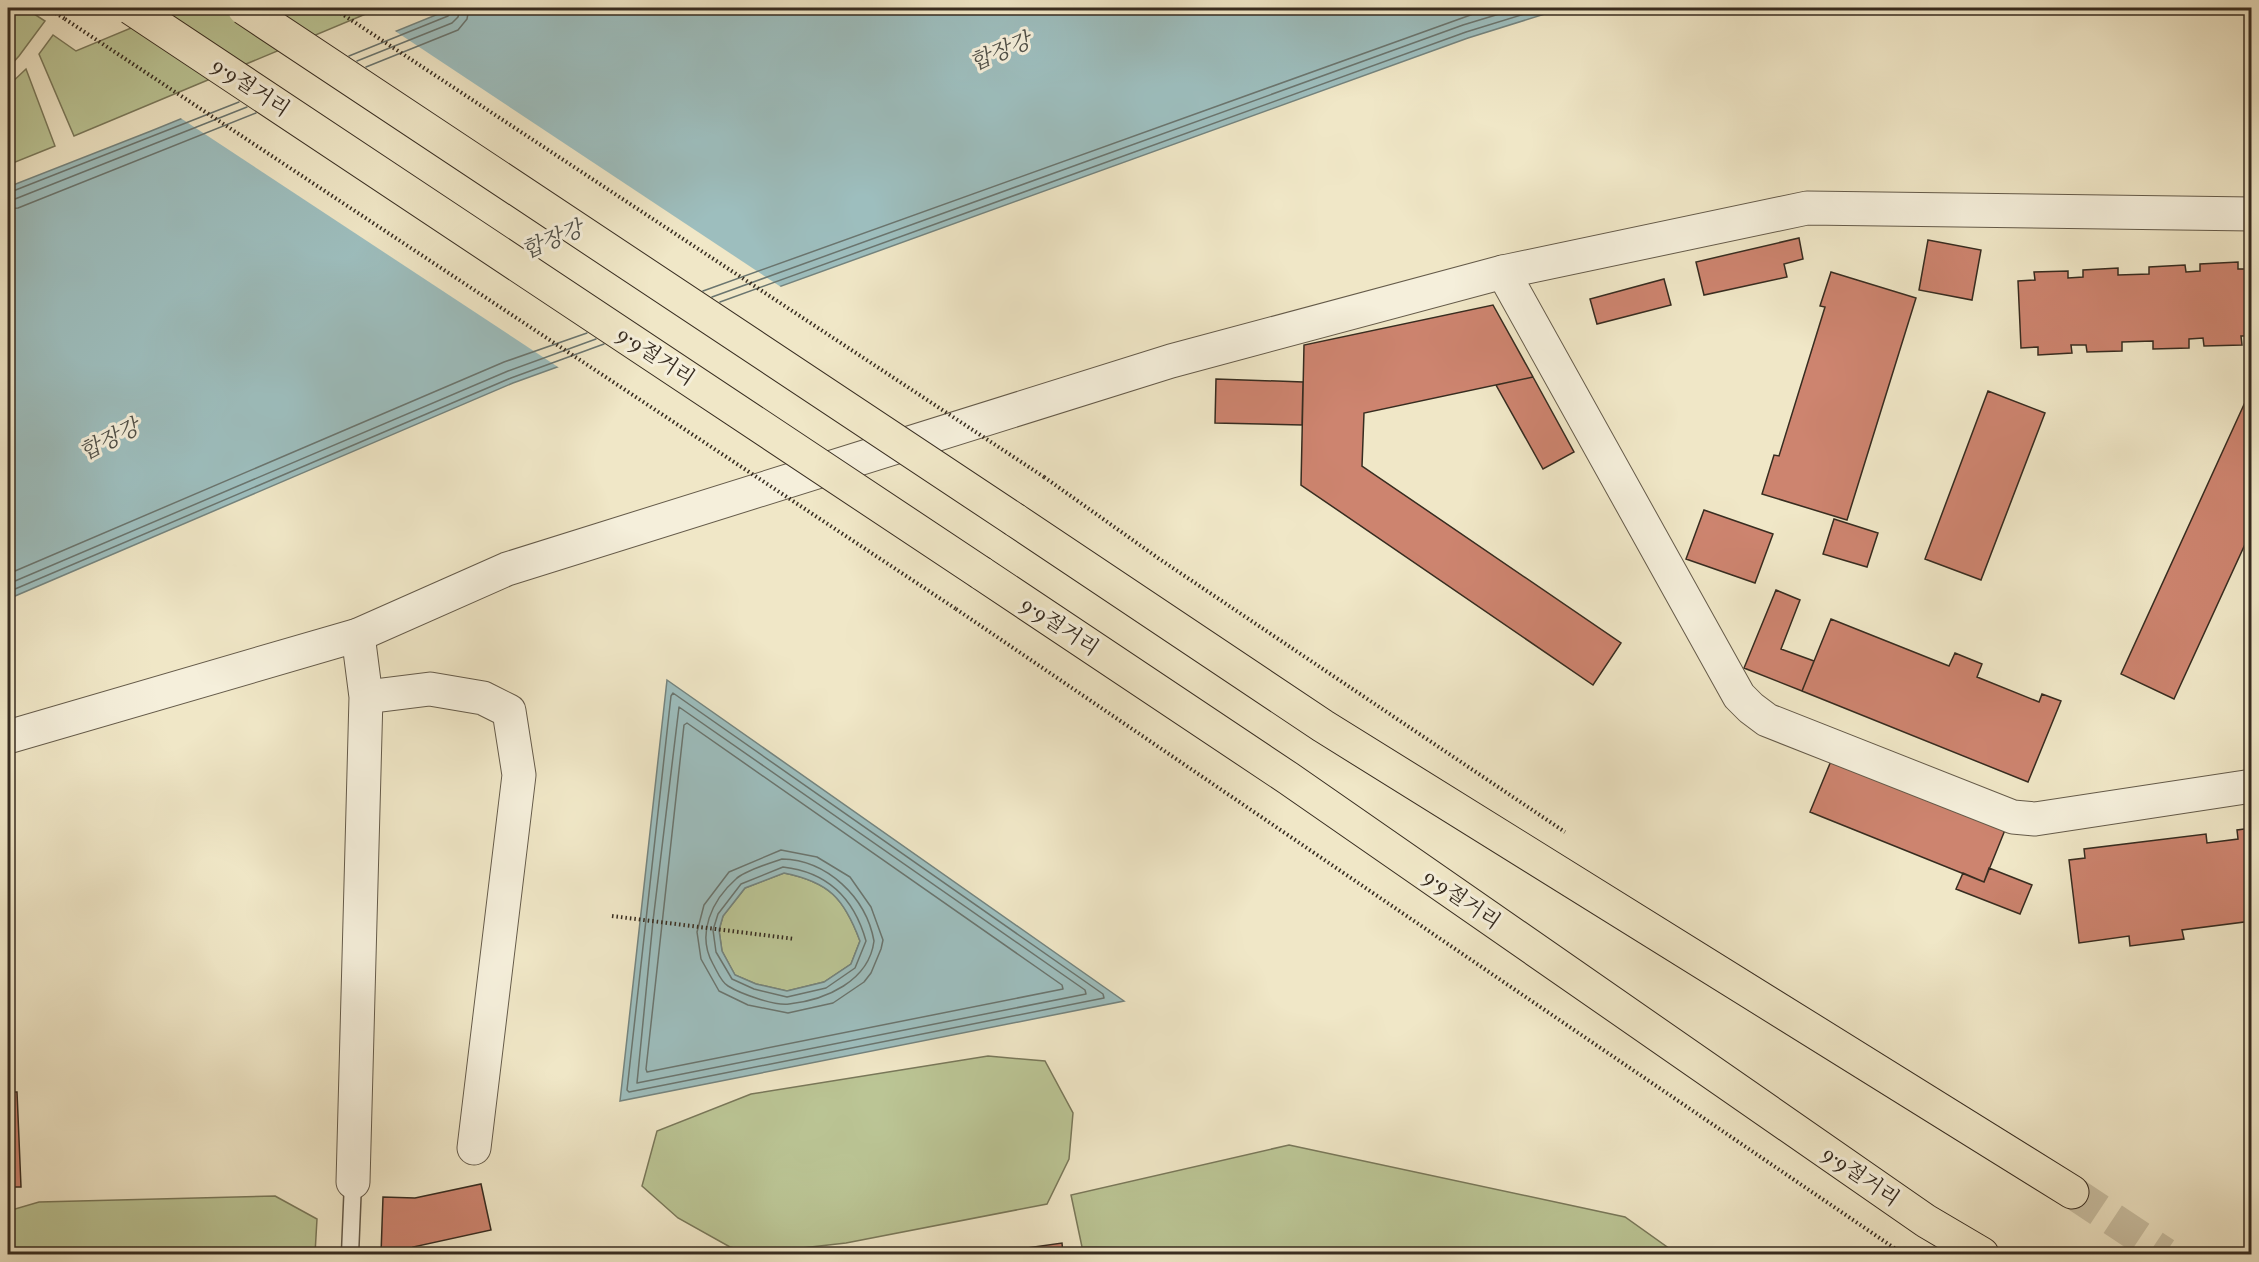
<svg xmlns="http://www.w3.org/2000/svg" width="2259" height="1262" viewBox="0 0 2259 1262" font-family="'IM FELL Great Primer','Noto Serif KR',serif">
	<rect width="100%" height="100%" fill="#f0e7c7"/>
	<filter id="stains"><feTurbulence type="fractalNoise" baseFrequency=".00333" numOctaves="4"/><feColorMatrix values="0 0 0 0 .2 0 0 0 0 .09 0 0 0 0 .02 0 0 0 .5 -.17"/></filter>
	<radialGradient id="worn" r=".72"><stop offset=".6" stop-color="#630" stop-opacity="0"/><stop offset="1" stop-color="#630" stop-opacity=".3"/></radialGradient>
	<path fill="#bbc595" stroke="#79785a" stroke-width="1.5" d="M8,8H25L45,21L19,56L8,68Z
		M179,8H380L74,136L39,54L53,35L76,51Z
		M26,69L55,146L8,165V86Z
		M784,873C829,882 844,898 860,941L851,964L824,982L787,991L756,984L735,975L722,951L719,930L723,916L745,888Z
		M988,1056L1045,1061L1073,1113L1069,1159L1047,1204L846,1243L757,1253L730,1247L678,1218L642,1186L657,1131L751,1094Z
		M1289,1145L1625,1217L1677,1254H1238L1240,1250L1082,1247L1071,1195Z
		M275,1196L317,1219L315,1254H8V1211L39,1202Z"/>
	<path fill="#9dbebe" stroke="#74847f" stroke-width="1.5" fill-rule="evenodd" d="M453,8H1564L1468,38L513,383L8,599V187L151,131Z
		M667,680L1124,1001L620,1101ZM784,873C829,882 844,898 860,941L851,964L824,982L787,991L756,984L735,975L722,951L719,930L723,916L745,888Z"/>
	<path fill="#f0e7c7" d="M392,29L784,289L561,369L179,117Z"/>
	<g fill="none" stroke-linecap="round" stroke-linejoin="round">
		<path stroke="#6a756f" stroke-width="1.5" d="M349,56L448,16L452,12L453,8
			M357,61L452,23L458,17L460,8
			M366,67L458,30L467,19L469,8
			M8,193L239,102
			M8,200L15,199L247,107
			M8,209L18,208L256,113
			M703,291L1490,8
			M712,297L1463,25L1519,8
			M720,302L1466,32L1544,8
			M8,574L504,362L587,333
			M8,584L508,371L596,339
			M8,592L511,378L604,344
			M673,693L1103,994L1104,998L629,1092L627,1090L671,696Z
			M679,707L1085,990L1086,994L637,1083L653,921Z
			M687,723L1062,985L1063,989L647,1072L646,1069L684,725Z
			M781,850L817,857L850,877L871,907L883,940L881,949L871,973L864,982L833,1003L788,1013L748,1005L719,991L701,959L697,932L704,905L729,872Z
			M782,859C827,860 866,897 874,941C869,981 826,1000 789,1004C775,1006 741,994 728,986C721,982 717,971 713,964C696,934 712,900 736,879C744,871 770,863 782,859Z
			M783,867C827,872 854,898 866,941L855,968L826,988L787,997L754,989L732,979L716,952L713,930L718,914L741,884Z"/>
	</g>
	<path fill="#cd846f" stroke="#372c20" stroke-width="1.5" d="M1799,238L1803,259L1784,264L1787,277L1704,295L1696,262Z
		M1928,240L1981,250L1972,300L1919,290Z
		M2238,262V269H2252V336H2241L2242,345L2204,346L2203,338L2189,339V348L2153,349V341L2122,342V351L2087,352L2086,345H2071L2072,353L2038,355V347L2021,348L2018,281L2035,280L2034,272L2068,271V278L2083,277V270L2118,268V275L2149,274V267L2185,265L2186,272L2200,271V264Z
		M1831,272L1916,298L1847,520L1762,494L1774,455L1779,456L1825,307L1820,306Z
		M1664,279L1671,305L1597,324L1590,299Z
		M1493,305L1533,377L1364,413L1362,466L1621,643L1593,685L1301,485L1304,345Z
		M1533,377L1574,452L1543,469L1496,385Z
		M1216,379L1303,382L1302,425L1215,423Z
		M2252,387V529L2174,699L2121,674Z
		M1988,391L2045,413L1981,580L1925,559Z
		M1704,510L1773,534L1755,583L1686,559Z
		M1834,519L1878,533L1867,567L1823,554Z
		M1776,590L1800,600L1781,649L1814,661L1802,691L1744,668Z
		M1831,619L1949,666L1955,653L1982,664L1977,677L2039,702L2042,694L2061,701L2028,782L1802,691Z
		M1831,761L2005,830L1984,882L1810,812Z
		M2252,828V921L2182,930L2184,939L2130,946L2129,936L2079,943L2069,860L2085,858L2084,849L2206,834L2207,843L2238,839L2237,830Z
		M1989,868L2032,885L2020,914L1956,889L1963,873L1984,882Z
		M8,1092H17L21,1187H8Z
		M481,1184L491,1230L413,1247V1254H381L383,1197L415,1198Z
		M1062,1243L1063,1254H983Z"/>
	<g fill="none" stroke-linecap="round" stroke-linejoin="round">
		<path stroke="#cbc2a6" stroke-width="33" stroke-dasharray="33 16" stroke-linecap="butt" d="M2072,1192L2165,1254"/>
		<g stroke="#655b4a" stroke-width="19">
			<path id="service" d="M350,1254L353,1182"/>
		</g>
		<g stroke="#655b4a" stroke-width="35">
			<path id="minor" d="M1503,272L1739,696L1751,708L1767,720L2013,817L2035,819L2252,786
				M366,697L430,689L483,698L509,711L519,775L474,1148
				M353,1182L366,697L358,635"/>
		</g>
		<g stroke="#655b4a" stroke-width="35">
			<path id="tertiary" d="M8,737L358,635L507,569L1171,361L1503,272L1807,208L2252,214"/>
		</g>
		<g stroke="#372c20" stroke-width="35">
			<path id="trunk" d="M1015,520L1323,726L2072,1192
				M981,573L1288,778L1926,1221L1982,1254"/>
		</g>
		<path stroke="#372c20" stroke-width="4" stroke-dasharray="1.5 3" stroke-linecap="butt" d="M48,8L65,19
			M1044,477L1158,558L1565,832
			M956,609L1903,1254
			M612,916L795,939"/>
		<use href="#service" stroke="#f5efdb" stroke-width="16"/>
		<use href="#minor" stroke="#f5efdb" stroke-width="33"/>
		<use href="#tertiary" stroke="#f5efdb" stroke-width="33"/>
		<use href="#trunk" stroke="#f0e7c7" stroke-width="33"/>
		<g stroke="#372c20" stroke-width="35" stroke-linecap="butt">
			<path id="trunk-bridge" d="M131,8L981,573
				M244,8L1015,520"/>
		</g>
		<path stroke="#372c20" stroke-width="4" stroke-dasharray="1.5 3" stroke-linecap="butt" d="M333,8L1044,477
			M65,19L956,609"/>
		<use href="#trunk-bridge" stroke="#f0e7c7" stroke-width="33"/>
	</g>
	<g text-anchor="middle" stroke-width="6" stroke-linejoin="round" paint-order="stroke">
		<g font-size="21" fill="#372c20" stroke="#f5efdb">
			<text transform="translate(251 87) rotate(34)" y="7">9·9절거리</text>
			<text transform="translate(656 356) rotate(34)" y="7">9·9절거리</text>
			<text transform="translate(1060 626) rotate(34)" y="7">9·9절거리</text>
			<text transform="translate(1462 899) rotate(35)" y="7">9·9절거리</text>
			<text transform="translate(1861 1176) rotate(35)" y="7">9·9절거리</text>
		</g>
		<g font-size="22" font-style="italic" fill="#505048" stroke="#f5efdb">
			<text transform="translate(1000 51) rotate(-23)" y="8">합장강</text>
			<text transform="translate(552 239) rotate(-23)" y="8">합장강</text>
			<text transform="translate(109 439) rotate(-27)" y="8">합장강</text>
		</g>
	</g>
	<rect width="2259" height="1262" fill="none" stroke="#f0e7c7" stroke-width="30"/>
	<rect x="9" y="9" width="2241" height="1244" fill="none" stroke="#372c20" stroke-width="3"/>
	<rect x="15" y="15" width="2229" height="1232" fill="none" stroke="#372c20" stroke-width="1.5"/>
	<rect width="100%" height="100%" filter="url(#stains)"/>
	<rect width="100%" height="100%" fill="url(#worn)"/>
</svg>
